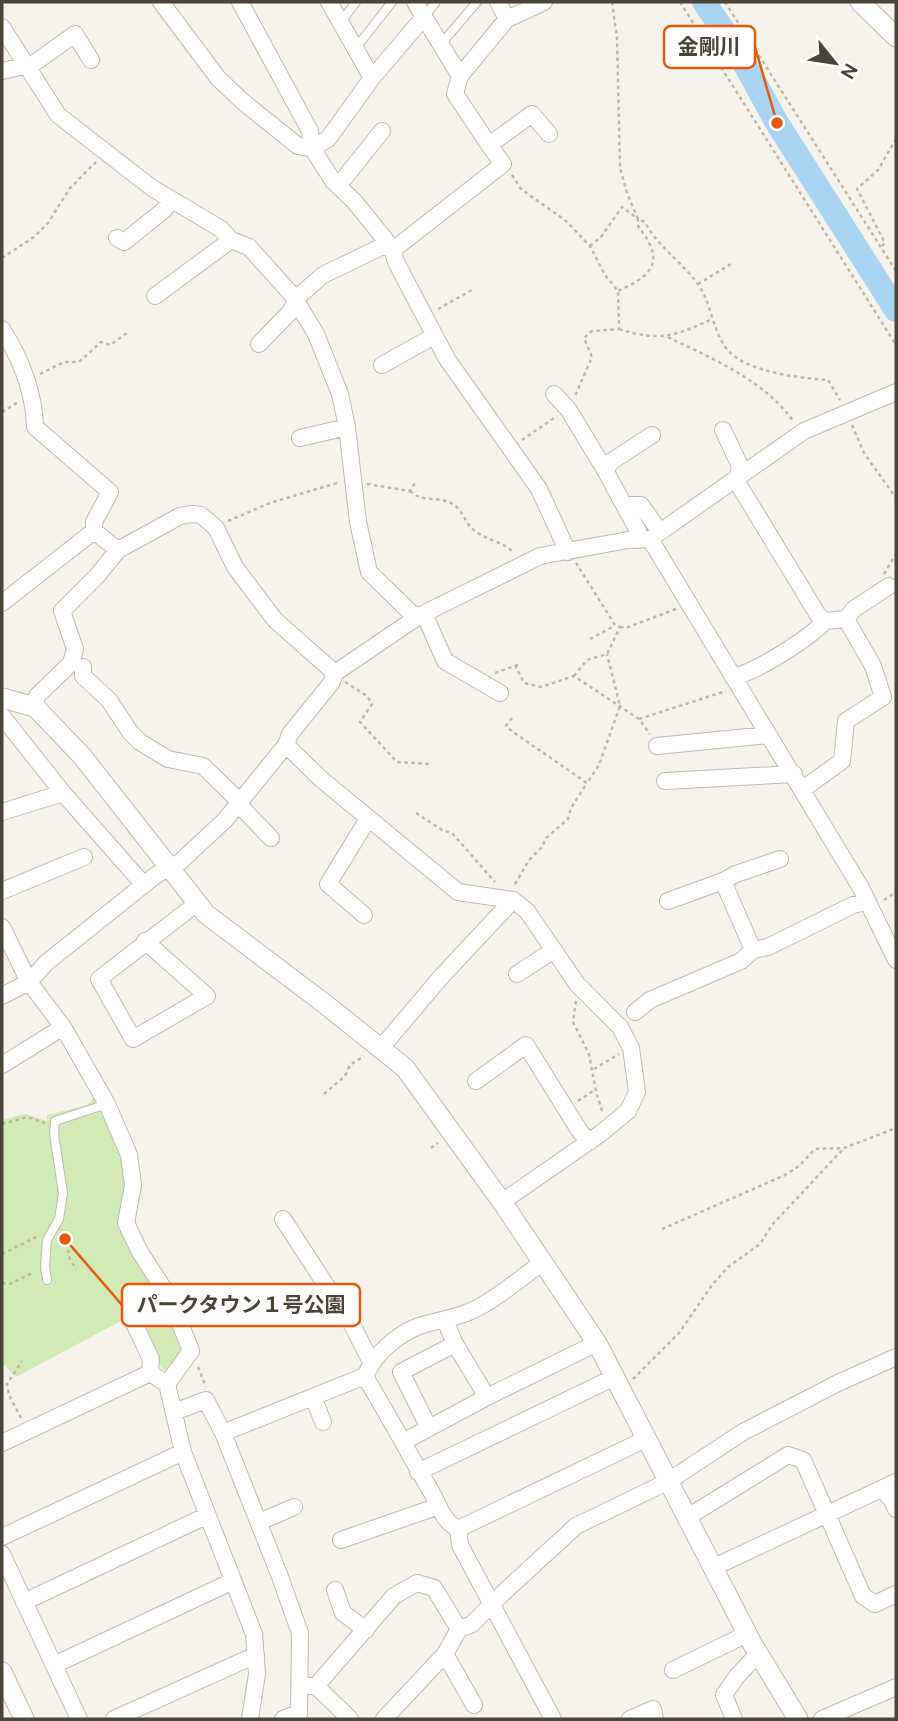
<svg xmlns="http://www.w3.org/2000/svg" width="898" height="1721" viewBox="0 0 898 1721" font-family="'DM Sans','Noto Sans JP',sans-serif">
	<rect width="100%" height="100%" fill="#f6f3ec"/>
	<path fill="#d2eab5" d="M95,1095L121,1157L127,1185L119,1217L167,1308L185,1350L172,1371L162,1369L134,1314L16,1377L2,1363V1120L25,1114L47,1121V1115L88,1105Z"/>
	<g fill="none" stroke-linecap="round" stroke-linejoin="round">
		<path stroke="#a9d4f2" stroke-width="24" d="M704,2L738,52L777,123L896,310"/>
		<g stroke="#c2bbae" stroke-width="10">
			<path id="service" d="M424,17L436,2
				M341,22L356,2
				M441,44L477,2
				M355,49L392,2
				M47,1280L45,1267L47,1240L59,1219L63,1193L54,1134L55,1121L107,1104"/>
		</g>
		<g stroke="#c2bbae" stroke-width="18">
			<path id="minor" d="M161,2L218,78L242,101L298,146L312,148L328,139L372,78L424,17L415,2
				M240,2L310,131L312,148L333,181L354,201L392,248L396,262L447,359L539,489L568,552
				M329,2L372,78
				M424,17L460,76L507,19L498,2
				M507,19L544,2
				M2,27L58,115L152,188L221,229L231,240L249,247L293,296L316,334L340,394L347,427L358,522L369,572L411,613L426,618L445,661L500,693
				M2,71L33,64L75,34L91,60
				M460,76L455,94L489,145L532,114L549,134
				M338,186L382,131
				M117,238L124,242L164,210L171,200
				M155,296L231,240
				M2,329C21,359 34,391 35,427L110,492L94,522V531L118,550
				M259,344L290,312L300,295L323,275L381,247L398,246L503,164L489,145
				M382,365L434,336
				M554,394L568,409L605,470L612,461L652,435
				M723,430L740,466L737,482L818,615L825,621L846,619L854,609L889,586
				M300,438L347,427
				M605,470L638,531L640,540
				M627,508L631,505H641L660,532
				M650,539L861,888L896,960
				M2,603L94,531
				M83,667V676L109,700L130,732L140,742L168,759L203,766L234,796L242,808L271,838
				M732,676C750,677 812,636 825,621
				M35,707L37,696L71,663L75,649L62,611L97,576L118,550L180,516L192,514L201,515L216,528L235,567L275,620L335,673
				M2,716L63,793L2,812
				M286,745L321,779L458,892L513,900L527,911L577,984L620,1027L631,1048L637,1092L628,1111L600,1134L502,1202
				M657,746L768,735
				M665,781L794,774
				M803,789L842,761L846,721L883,697L873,666L846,619
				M63,793L144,885
				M723,881L736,874L780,859
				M2,891L84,857
				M668,901L723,881L753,950
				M364,915L328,884L368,819
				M2,927L29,982L2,996
				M145,941L207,996L133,1039L99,979L196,904
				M517,974L554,950
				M635,1012L650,1000L741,961L753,950L768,947L853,905L866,902
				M381,1048L441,977L513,900
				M2,1065L63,1027
				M476,1081L526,1045L579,1130L589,1142
				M283,1219L333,1296L345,1311L371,1362
				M131,1317L151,1359L150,1373
				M445,1320L455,1344L487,1397
				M365,1376L403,1442
				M167,1384L191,1351L171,1300L140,1252L126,1223L133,1185L129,1155L107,1104L63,1027L29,982L46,963L156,875L180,862L225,820L286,745L290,734L332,682L335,673L419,616L540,556L628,540L650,539L804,431L896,392
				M313,1397L323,1422
				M174,1412L206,1400L223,1433L365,1376C375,1354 396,1335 419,1326C436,1320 454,1319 471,1311C493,1302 522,1277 543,1262
				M429,1428L401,1372L455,1344
				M223,1433L279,1574L300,1633L299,1713L283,1719
				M2,1443L150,1373L167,1384L183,1452L254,1634L257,1674L250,1719
				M418,1472L615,1377
				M882,1489L892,1500L896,1509
				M686,1518L788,1455L803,1460L863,1596L875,1604L896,1594
				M259,1522L294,1507
				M458,1529L646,1439
				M2,1537L183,1452
				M341,1540L436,1507
				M2,1554L79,1719
				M712,1568L896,1482
				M335,1590L343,1613L366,1630
				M24,1602L206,1516
				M445,1654L474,1705
				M54,1665L233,1581
				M673,1670L747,1634
				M306,1686H316L350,1719
				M316,1686L394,1596L417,1583L434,1588L459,1629
				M114,1719L256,1655
				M384,1719L445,1654L459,1629L472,1624L502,1594L576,1526L667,1482L743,1432L838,1383L896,1357
				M553,1719L460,1545L458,1529C443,1521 439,1506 432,1493C422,1476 412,1459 403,1442L487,1397L597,1343
				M630,1719L653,1709L655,1719
				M734,1719L724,1695L737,1676L758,1654
				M822,1719L896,1687"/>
		</g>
		<g stroke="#c2bbae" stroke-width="21">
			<path id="tertiary" d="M860,2L896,37
				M2,698L35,707L82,756L206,914L325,1004L405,1068L502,1202L597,1343L753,1645L798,1719
				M2,1672L24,1719"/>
		</g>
		<path stroke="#c4b79f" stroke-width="2.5" stroke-dasharray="3.5 3.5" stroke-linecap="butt" d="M612,2L617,38L620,168L627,193L638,219L645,222C657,246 681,261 697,283C711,301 712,329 726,348C744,372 799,378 828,380L840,400
			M680,2L896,345
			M725,2L896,271
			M512,175L521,189L566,221L590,246L605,275L618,291L619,329L592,331L584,338L592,357L575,396
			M590,246L601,237L622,207L638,219L637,224C641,231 646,236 649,243C664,270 637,282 618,291
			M882,246L885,243L857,189L878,170L896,139
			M2,258L34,237L48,223L70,188L96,162
			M698,284L731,264
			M438,309L472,290
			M619,329C659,342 676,336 712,319
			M668,337C713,359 764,380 794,422
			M40,374L64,362H79L101,342L110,345L127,333
			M2,412L18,402
			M852,425L864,453L896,498
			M522,440L557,416
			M367,484L410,491L415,483
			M410,491C422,503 437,496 451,503C463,509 464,523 475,531C487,540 503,542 513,552
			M228,521L270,503L340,482
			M884,574L896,554
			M620,627L626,628L676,609
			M590,639L614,626
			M515,665L524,683L541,687L574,676L639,719L650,734
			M495,673L520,664
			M574,676L587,660L607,654L620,627L615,625L576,563
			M345,682L367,696L372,704L360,722L397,762L430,764
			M512,718L506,726L513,732L587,783L599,765L620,706L607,654
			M639,719L726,691
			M416,813L442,830L452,833L495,882
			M515,884L529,860L542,847L546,838L568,819L571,808L587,783
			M884,900L896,892
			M576,1001L573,1022L589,1054L596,1092L603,1114
			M594,1069L619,1054
			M324,1094L345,1076L350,1065L364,1056
			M578,1101L593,1091L596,1092
			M2,1124L27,1117L45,1123
			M431,1148L438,1143
			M662,1229L785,1175L799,1166L815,1149L844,1148L896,1128
			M64,1232L70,1236C67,1250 67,1259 77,1269
			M2,1254L36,1237
			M2,1283L10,1284L34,1272
			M198,1367L206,1387
			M633,1379L679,1333L712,1285L728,1267L760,1244L772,1225L844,1148
			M21,1418L9,1395L7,1384L22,1361"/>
		<use href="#service" stroke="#fff" stroke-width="8"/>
		<use href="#minor" stroke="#fff" stroke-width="16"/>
		<use href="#tertiary" stroke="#fff" stroke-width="19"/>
	</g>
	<path fill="none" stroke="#e8590c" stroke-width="2.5" d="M777 123L755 47M65 1239L122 1305"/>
	<g fill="#e8590c" stroke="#fff" stroke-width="2.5">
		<circle cx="777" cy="123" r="7"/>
		<circle cx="65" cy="1239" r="7"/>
	</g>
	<g fill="#fff" stroke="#e8590c" stroke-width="2.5">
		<rect x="664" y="26" width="91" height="42" rx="7"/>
		<rect x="122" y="1284" width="238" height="42" rx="7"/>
	</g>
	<g font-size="21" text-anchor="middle" font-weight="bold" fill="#4b4439">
		<text x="709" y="54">金剛川</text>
		<text x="241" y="1312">パークタウン１号公園</text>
	</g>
	<rect width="898" height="1721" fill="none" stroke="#4b4439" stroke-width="7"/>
	<g transform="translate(835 63) rotate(120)" stroke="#ffffff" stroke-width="5" paint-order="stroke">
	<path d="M0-5L12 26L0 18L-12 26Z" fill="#4b4439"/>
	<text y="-10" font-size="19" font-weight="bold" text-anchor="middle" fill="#4b4439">N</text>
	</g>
</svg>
